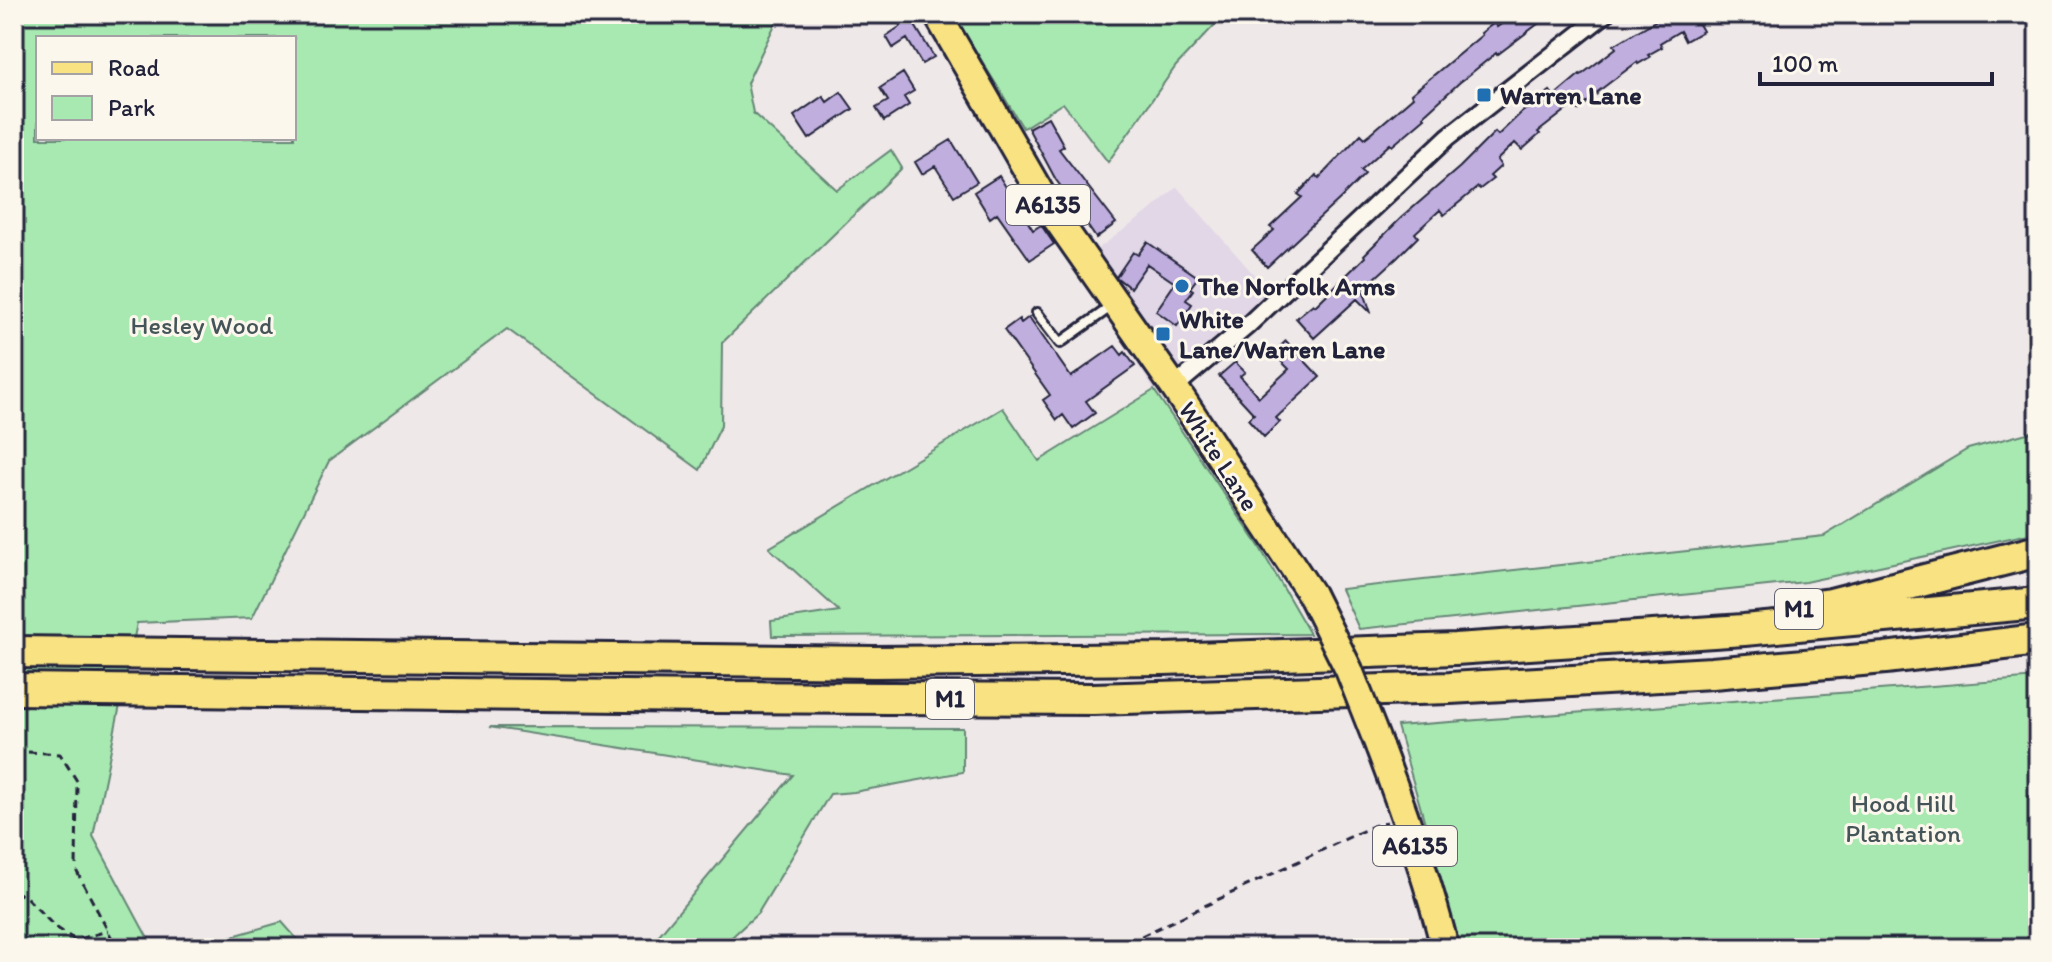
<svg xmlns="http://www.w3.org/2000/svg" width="2052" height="962" viewBox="0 0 2052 962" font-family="Itim,sans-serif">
	<rect width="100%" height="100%" fill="#efe8e9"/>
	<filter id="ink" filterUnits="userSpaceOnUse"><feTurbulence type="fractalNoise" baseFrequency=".0125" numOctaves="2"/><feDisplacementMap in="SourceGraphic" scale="16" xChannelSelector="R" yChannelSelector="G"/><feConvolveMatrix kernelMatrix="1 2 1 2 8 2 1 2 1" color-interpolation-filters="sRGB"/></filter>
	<g filter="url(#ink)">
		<path fill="#e1d7e6" d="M1177,187L1269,292L1154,390L1074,266L1147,213Z"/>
		<path fill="#a8e9b1" stroke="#658676" stroke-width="2" fill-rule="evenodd" d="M14,14H780L747,83L753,113L837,190L891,150L902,168L722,343L721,426L700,470L507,329L329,461L252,618L137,623L93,836L153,948H14ZM38,38H294V138H38Z
			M953,14H1225L1176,66L1108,162L1063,103L1023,128Z
			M1154,390L1259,546L1310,634L772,636L771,621L839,611L769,548L1003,408L1039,461Z
			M2038,430V532L1805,582L1359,629L1341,589L1824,536L1968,449Z
			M2038,678V948H1461L1397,726Z
			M489,727L963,728V772L854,792L830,794L758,913L720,948H648L793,775Z
			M282,922L305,948H191Z"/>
		<path fill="#bfaede" stroke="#22223b" stroke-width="2" d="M908,14L934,57L922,64L907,39L893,48L886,36L901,26L898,21Z
			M1515,14H1551L1497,55L1496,53L1459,83L1423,116L1425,118L1392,146L1390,144L1361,170L1365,174L1343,196L1267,267L1252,250L1274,230L1270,227L1302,197L1298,194L1316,175L1319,178L1361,134L1365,138L1370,134L1413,97L1411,94L1482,35L1481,33L1494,23L1497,27Z
			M1667,14H1716L1699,24L1703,31L1685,41L1680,31L1660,43L1662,47L1648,55L1650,57L1638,64L1637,62L1596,93L1597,94L1579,110L1574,104L1538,132L1540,134L1522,150L1515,143L1497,160L1501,166L1490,176L1493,179L1480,189L1478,187L1444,215L1440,210L1415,233L1418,237L1397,258L1363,289L1371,313L1357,299L1314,338L1296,318L1313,304L1315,306L1365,257L1364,255L1401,218L1460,167L1495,132L1498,135L1521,113L1550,91L1554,96L1580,74L1581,75L1616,48L1614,45Z
			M903,73L914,91L904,97L909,105L884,121L876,108L888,101L880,88Z
			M841,92L853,109L809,139L794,116L823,96L827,102Z
			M1048,117L1064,146L1059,149L1116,223L1096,238L1085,222L1087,221L1056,180L1028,128Z
			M951,140L977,182L954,196L935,166L922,174L915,162Z
			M999,176L1033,230L1041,225L1054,244L1030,260L997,213L990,218L974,192Z
			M1147,242L1198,277L1190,288L1193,290L1186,300L1192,304L1177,326L1156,311L1175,283L1147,264L1130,288L1116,277L1133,252L1138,255Z
			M1029,317L1071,377L1115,346L1122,355L1125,352L1135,366L1086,401L1095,413L1073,429L1063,415L1057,420L1043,400L1050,395L1004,330L1019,319L1021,323Z
			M1286,341L1320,377L1276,418L1280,422L1264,437L1248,419L1254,414L1219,376L1235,362L1245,372L1240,376L1259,397L1289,369L1273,353Z"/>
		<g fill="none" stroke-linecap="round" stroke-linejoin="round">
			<g stroke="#22223b" stroke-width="14">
				<path id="service" d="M1037,313L1060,343L1112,306"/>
			</g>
			<g stroke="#22223b" stroke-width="22">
				<path id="minor" d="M1174,387L1248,325L1448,137L1605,14"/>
			</g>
			<g stroke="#22223b" stroke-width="32">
				<path id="primary" d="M937,14L1049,208L1174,387L1311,594
					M1379,746C1404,812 1428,879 1445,948"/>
			</g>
			<g stroke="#22223b" stroke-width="36">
				<path id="motorway" d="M1808,607L1831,604L2038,551
					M14,652L874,662L1164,659L1455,649L1744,630L2038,603
					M14,689L708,697L1093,699L1450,688L1712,673L1885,658L2038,640"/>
			</g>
			<path stroke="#22223b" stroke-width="3" stroke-dasharray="8 6" stroke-linecap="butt" d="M14,751L60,754L77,781L76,870L117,948
				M14,892L25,896L54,926L75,940L108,931
				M1116,948L1373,826L1387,822"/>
			<use href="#service" stroke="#fbf7ec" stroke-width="8"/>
			<use href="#minor" stroke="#fbf7ec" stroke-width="16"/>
			<use href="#primary" stroke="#f8e281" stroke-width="26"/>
			<use href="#motorway" stroke="#f8e281" stroke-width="30"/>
			<g stroke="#22223b" stroke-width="32" stroke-linecap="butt">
				<path id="primary-bridge" d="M1311,594L1349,670L1379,746"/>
			</g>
			<use href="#primary-bridge" stroke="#f8e281" stroke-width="26"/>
		</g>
	</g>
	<g fill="#1f6fb2" stroke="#fbf7ec" stroke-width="3">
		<rect x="1476" y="87" width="16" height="16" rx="4"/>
		<circle cx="1182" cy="286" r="8"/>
		<rect x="1155" y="326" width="16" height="16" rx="4"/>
	</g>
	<g text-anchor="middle" stroke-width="6" stroke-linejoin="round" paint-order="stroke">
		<g fill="#fbf7ec" stroke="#636270" stroke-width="2">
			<rect x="1006" y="185" width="84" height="40" rx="6"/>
			<rect x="1775" y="589" width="48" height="40" rx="6"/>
			<rect x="926" y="679" width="48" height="40" rx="6"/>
			<rect x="1373" y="826" width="84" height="40" rx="6"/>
		</g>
		<g font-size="24" font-weight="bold" fill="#22223b">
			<text x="1048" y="213">A6135</text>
			<text x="1799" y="617">M1</text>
			<text x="950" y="707">M1</text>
			<text x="1415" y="854">A6135</text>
		</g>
		<g font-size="26" font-weight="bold" fill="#22223b" stroke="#fbf7ec" text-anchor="start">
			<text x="1500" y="104">Warren Lane</text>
			<text x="1198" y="295">The Norfolk Arms</text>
			<text x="1179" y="328">White<tspan x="1179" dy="30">Lane/Warren Lane</tspan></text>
		</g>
		<g font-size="26" fill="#445458" stroke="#fbf7ec">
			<text x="202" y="334">Hesley Wood</text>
			<text x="1903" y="812">Hood Hill<tspan x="1903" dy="30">Plantation</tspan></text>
		</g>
		<g font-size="26" fill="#22223b" stroke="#fbf7ec">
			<text transform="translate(1219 456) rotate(57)" y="9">White Lane</text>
		</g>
	</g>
	<rect width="2052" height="962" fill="none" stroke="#fbf7ec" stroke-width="48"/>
	<rect x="24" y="24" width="2004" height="914" fill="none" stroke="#22223b" stroke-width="3" filter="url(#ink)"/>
	<rect x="36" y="36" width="260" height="104" fill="#fbf7ec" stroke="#a4a2a5" stroke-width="2"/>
	<rect x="52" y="62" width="40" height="12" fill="#f8e281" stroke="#a4a2a5" stroke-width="2"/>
	<text x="108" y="76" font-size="24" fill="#22223b">Road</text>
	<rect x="52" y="96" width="40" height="24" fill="#a8e9b1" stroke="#a4a2a5" stroke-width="2"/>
	<text x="108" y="116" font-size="24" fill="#22223b">Park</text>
	<path d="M1760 72v12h232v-12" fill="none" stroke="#22223b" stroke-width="4"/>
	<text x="1772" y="72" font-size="24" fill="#22223b" stroke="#fbf7ec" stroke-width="6" paint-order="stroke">100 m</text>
</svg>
